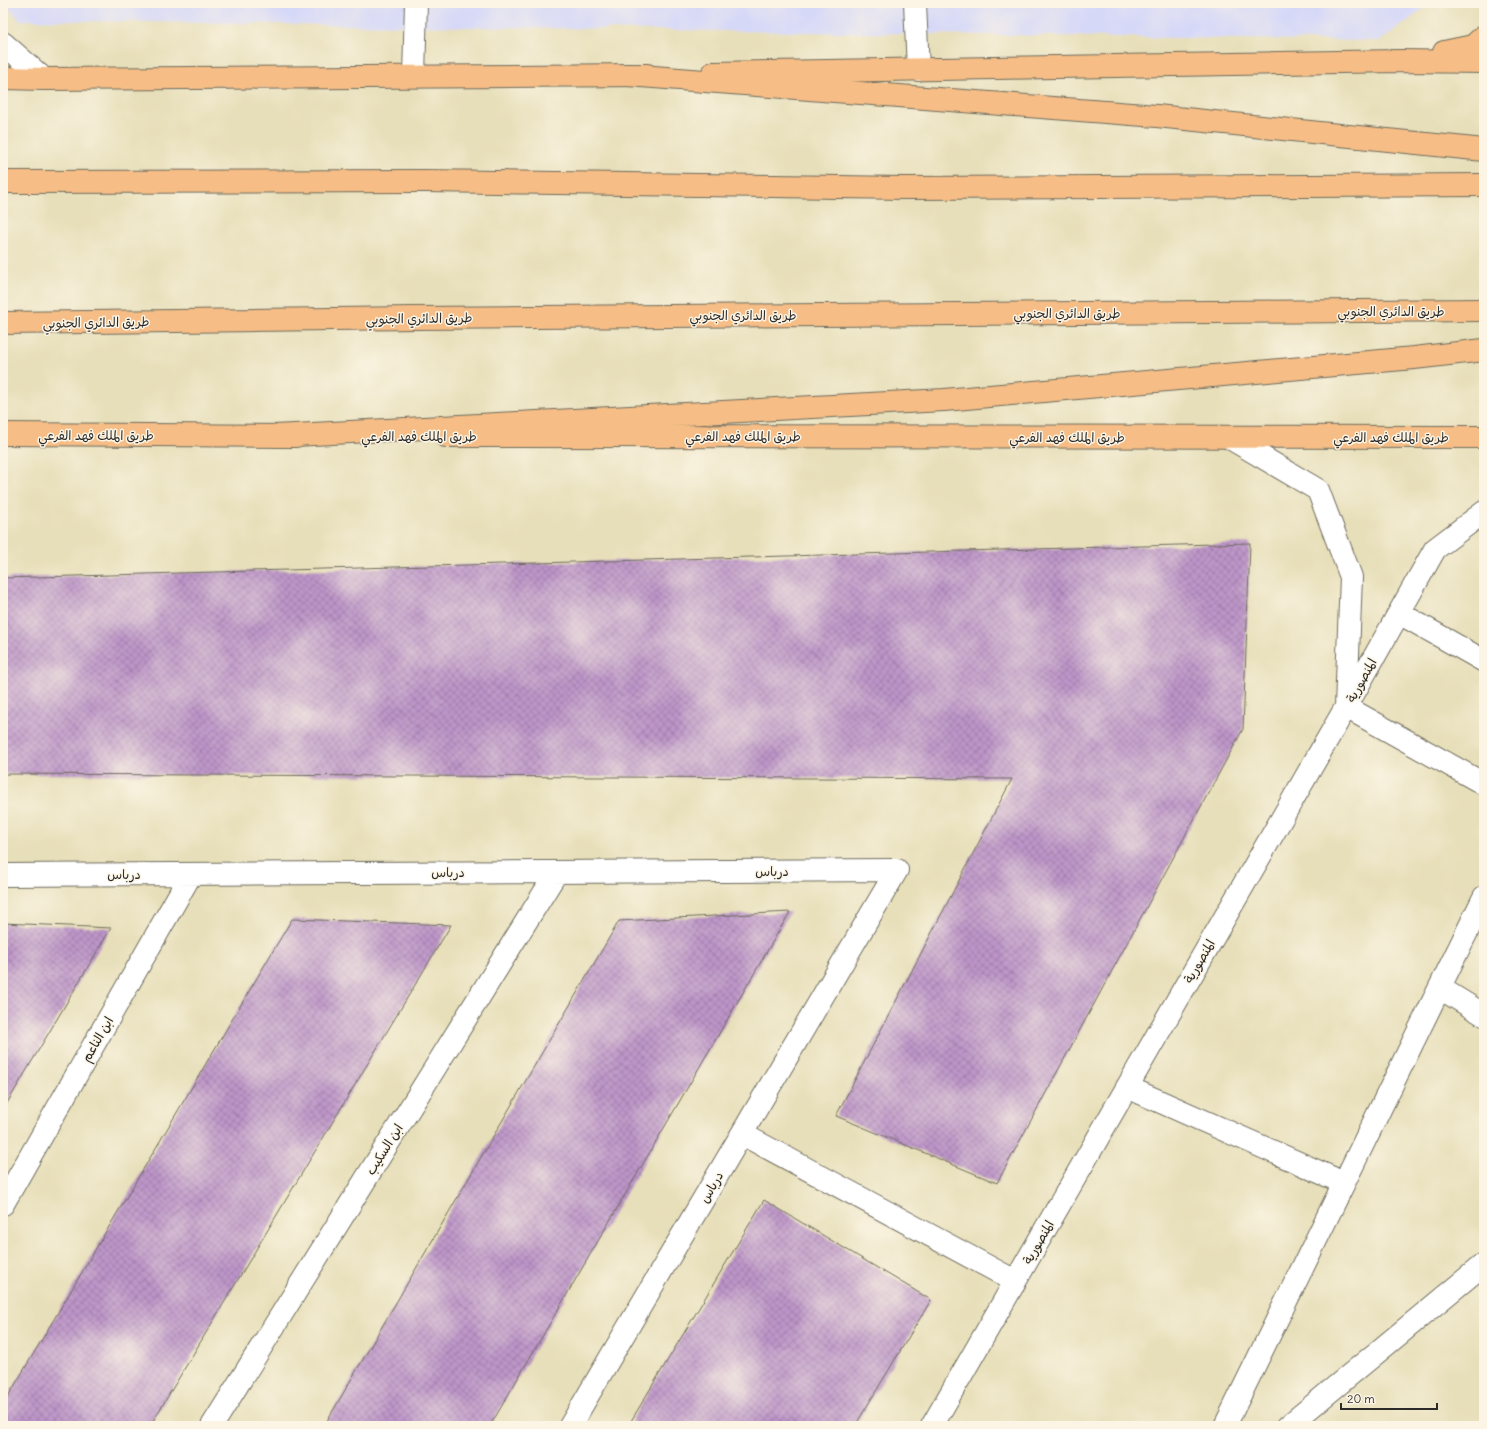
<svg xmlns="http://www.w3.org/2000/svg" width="1487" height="1429" viewBox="0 0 1487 1429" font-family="Delius,'Playpen Sans Arabic',sans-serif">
	<defs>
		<pattern id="building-cross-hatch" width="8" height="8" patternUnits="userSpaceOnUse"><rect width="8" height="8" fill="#bd95c9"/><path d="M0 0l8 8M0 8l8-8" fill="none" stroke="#9a7aa3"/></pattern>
	</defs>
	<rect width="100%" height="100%" fill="#fcf5e5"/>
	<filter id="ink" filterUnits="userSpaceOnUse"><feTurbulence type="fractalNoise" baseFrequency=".025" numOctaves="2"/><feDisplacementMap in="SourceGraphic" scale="8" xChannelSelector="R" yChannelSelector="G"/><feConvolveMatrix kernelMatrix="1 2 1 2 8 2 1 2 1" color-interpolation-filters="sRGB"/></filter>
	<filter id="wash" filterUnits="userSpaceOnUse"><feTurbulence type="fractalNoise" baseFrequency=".012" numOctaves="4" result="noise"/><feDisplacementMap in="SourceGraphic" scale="16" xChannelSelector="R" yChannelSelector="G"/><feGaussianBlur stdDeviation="0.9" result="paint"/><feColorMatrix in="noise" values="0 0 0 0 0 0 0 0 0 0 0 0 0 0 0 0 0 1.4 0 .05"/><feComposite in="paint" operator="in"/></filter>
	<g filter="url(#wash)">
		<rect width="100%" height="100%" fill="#e7dfb9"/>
		<path fill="#d6d8f8" d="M3,3H1432L1380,41L20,20Z"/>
		<g id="blocks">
			<path fill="url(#building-cross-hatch)" d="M1250,543L1243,729L997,1183L836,1116L1012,779L3,774V578Z
				M790,912L490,1426H324L619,921Z
				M292,919L451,925L150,1426H3V1405Z
				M3,923L111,928L3,1110Z
				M764,1200L931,1300L855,1426H628Z"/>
		</g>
	</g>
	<g filter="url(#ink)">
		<use href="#blocks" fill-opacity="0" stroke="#6d6a5d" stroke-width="1"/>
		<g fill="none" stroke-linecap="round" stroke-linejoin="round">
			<g stroke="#6d6a5d" stroke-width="24">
				<path id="minor" d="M915,3L918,70
					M3,43L44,79
					M414,76L416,3
					M1228,437L1318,490L1351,577L1346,707L1484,784
					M1399,613L1484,661
					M3,875L897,870L570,1426
					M1440,988L1484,1015
					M1127,1087L1344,1183
					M742,1134L1015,1281
					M3,1204L191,874
					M212,1426L557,872
					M932,1426L1346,707L1435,549L1484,512
					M1225,1426L1484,897
					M1288,1426L1484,1264"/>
			</g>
			<g stroke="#6d6a5d" stroke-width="24">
				<path id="major" d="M1444,52L1473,46L1484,36
					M713,73L1399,61L1484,62
					M3,78L44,79L647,75
					M3,434L296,436
					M446,436L1484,437"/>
			</g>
			<g stroke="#6d6a5d" stroke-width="24">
				<path id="highway" d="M628,75L1157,116L1484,150
					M3,182L424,181L904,188L1484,185
					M3,323L416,318L1484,310
					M276,436L944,400L1414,358L1484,350"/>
			</g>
			<use href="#minor" stroke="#fff" stroke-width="22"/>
			<use href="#major" stroke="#f6be86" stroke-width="22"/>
			<use href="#highway" stroke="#f6be86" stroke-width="22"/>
		</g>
	</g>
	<g text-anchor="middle" stroke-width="3" stroke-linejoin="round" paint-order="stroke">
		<g font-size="13" fill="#2b2b2b" stroke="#fcf5e5">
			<text x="1391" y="316">طريق الدائري الجنوبي</text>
			<text x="1067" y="318">طريق الدائري الجنوبي</text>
			<text x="743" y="320">طريق الدائري الجنوبي</text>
			<text transform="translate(419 318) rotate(-1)" y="5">طريق الدائري الجنوبي</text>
			<text transform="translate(96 322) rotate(-1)" y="5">طريق الدائري الجنوبي</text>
			<text x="96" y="440">طريق الملك فهد الفرعي</text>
			<text x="419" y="441">طريق الملك فهد الفرعي</text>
			<text x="743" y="441">طريق الملك فهد الفرعي</text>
			<text x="1067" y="442">طريق الملك فهد الفرعي</text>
			<text x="1391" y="442">طريق الملك فهد الفرعي</text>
			<text transform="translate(1361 680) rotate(-61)" y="5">المنصورية</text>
			<text x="772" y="876">درباس</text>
			<text x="448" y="877">درباس</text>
			<text x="124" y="879">درباس</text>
			<text transform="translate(1199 961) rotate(-60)" y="5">المنصورية</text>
			<text transform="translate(97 1039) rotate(-60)" y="5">ابن الناعم</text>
			<text transform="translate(384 1149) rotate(-58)" y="5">ابن السكيب</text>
			<text transform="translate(711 1187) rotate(-60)" y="5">درباس</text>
			<text transform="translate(1038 1242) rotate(-60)" y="5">المنصورية</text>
		</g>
	</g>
	<rect width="1487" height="1429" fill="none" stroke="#fcf5e5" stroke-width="16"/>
	<path d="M1341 1403v6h96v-6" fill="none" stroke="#2b2b2b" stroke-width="2"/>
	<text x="1347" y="1403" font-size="12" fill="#2b2b2b" stroke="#fcf5e5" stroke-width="3" paint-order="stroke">20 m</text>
</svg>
